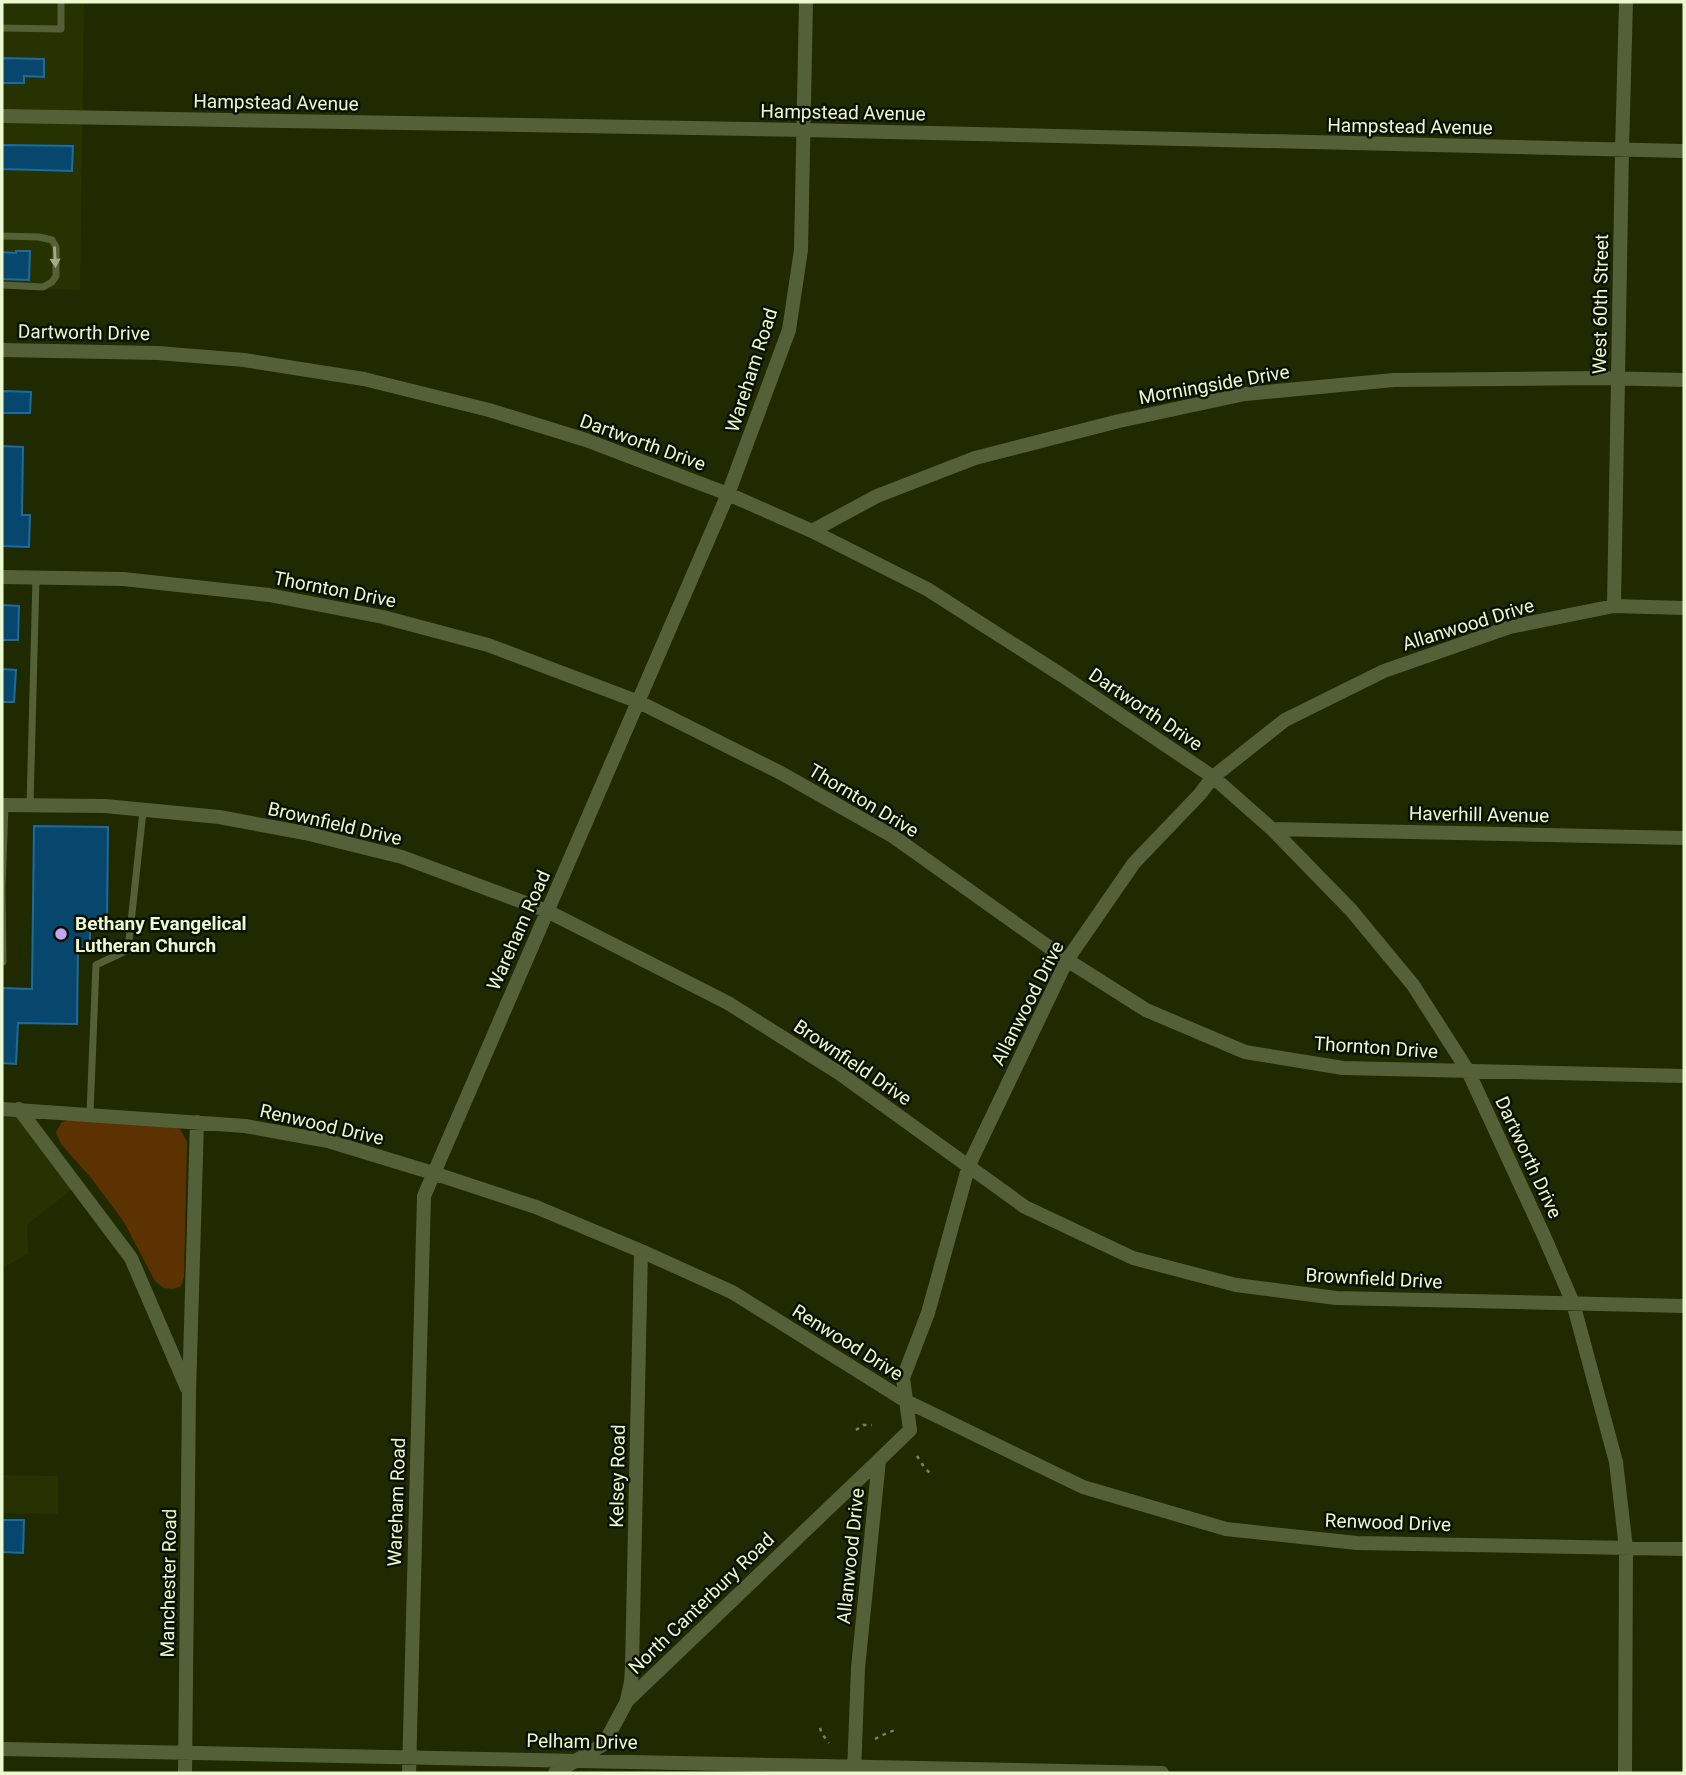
<svg xmlns="http://www.w3.org/2000/svg" width="1686" height="1775" viewBox="0 0 1686 1775" font-family="Roboto,sans-serif">
	<rect width="100%" height="100%" fill="#202a00"/>
	<path fill="#263200" d="M2,2H84L80,290L2,288Z
		M2,1116H16L73,1188L27,1225L28,1254L4,1267H2Z
		M2,1475L58,1476V1514L2,1513Z"/>
	<path fill="#5c3300" d="M74,1119L160,1124L180,1129L187,1142L184,1277L181,1286L173,1289L164,1288L155,1281L124,1222L92,1179L61,1144L56,1132L62,1122Z"/>
	<path fill="#08476d" stroke="#1d6b9e" stroke-width="2" d="M2,58L44,59V77L24,76V83H2Z
		M2,145L73,146L72,171L2,169Z
		M16,251H30L29,280L2,279V252L16,253Z
		M2,391L31,392L30,413H2Z
		M2,446L23,447L22,515H30L29,547L2,546Z
		M2,605L19,606L18,640H2Z
		M2,669L16,670L14,702H2Z
		M34,826L108,827L107,920H90V947H78L77,1024L18,1023L16,1064L2,1063V988L32,989Z
		M2,1520H24L23,1553L2,1552Z"/>
	<g fill="none" stroke-linecap="round" stroke-linejoin="round">
		<path stroke="#79855b" stroke-width="2.5" stroke-dasharray="3.5 5" stroke-linecap="butt" d="M856,1430L863,1425H872
			M917,1456L924,1467L930,1473
			M820,1728L822,1734L829,1743
			M875,1739L889,1732L896,1730"/>
		<path stroke="#546037" stroke-width="7" d="M2,28L61,29V2
			M2,236L39,237L52,240L56,247V276L52,282L43,287L2,285
			M30,805L36,578
			M3,962L2,889L5,805
			M90,1114L96,965L128,950L143,811"/>
		<path stroke="#546037" stroke-width="14" d="M2,116L804,130L1684,151
			M2,350L158,353L244,360L364,379L489,410L586,440L728,494L812,531L927,589L1063,676L1213,777L1272,829L1351,910L1413,985L1468,1071L1544,1236L1573,1303L1616,1462L1626,1548L1625,1773
			M812,531L877,496L975,458L1119,421L1245,394L1394,380L1602,378L1684,380
			M2,577L123,579L269,595L383,617L488,645L639,702L781,773L894,837L1067,960L1146,1010L1245,1052L1343,1068L1684,1076
			M1614,606L1622,150L1626,2
			M2,805L105,806L219,817L305,833L402,857L547,911L728,1003L839,1073L1025,1207L1133,1258L1236,1285L1336,1298L1684,1306
			M1272,829L1684,838
			M2,1109L245,1126L328,1141L433,1173L536,1207L641,1251L732,1292L906,1401L1083,1487L1226,1529L1357,1543L1684,1549
			M19,1109L131,1258L187,1388
			M627,1700L631,1682L632,1667L641,1251
			M2,1749L1162,1773
			M185,1773L189,1393L197,1122
			M409,1773L424,1196L728,494L789,330L801,250L806,2
			M555,1773L604,1744L627,1701L879,1460
			M854,1773L858,1668L879,1460L910,1430L903,1378L928,1313L969,1165L1067,960L1134,863L1200,794L1213,777L1285,720L1384,671L1510,627L1614,606L1684,608"/>
	</g>
	<defs><path id="oneway-solid" d="M-6-.8H1V-3.2L6.5 0L1 3.2V.8H-6Z" transform="scale(1.75)"/></defs>
	<use fill="#a0ac84" href="#oneway-solid" transform="translate(55 257) rotate(87)"/>
	<circle fill="#c5a7f1" stroke="#0b1100" stroke-width="2.5" cx="61" cy="934" r="7"/>
	<g text-anchor="middle" stroke-width="5" stroke-linejoin="round" paint-order="stroke">
		<g font-size="19" fill="#ebf9d0" stroke="#0b1100">
			<text transform="translate(276 102) rotate(1)" y="7">Hampstead Avenue</text>
			<text transform="translate(843 112) rotate(1)" y="7">Hampstead Avenue</text>
			<text transform="translate(1410 126) rotate(1)" y="7">Hampstead Avenue</text>
			<text transform="translate(1600 304) rotate(-89)" y="7">West 60th Street</text>
			<text transform="translate(84 332) rotate(1)" y="7">Dartworth Drive</text>
			<text transform="translate(751 370) rotate(-72)" y="7">Wareham Road</text>
			<text transform="translate(1214 384) rotate(-10)" y="7">Morningside Drive</text>
			<text transform="translate(643 442) rotate(20)" y="7">Dartworth Drive</text>
			<text transform="translate(335 589) rotate(11)" y="7">Thornton Drive</text>
			<text transform="translate(1468 624) rotate(-17)" y="7">Allanwood Drive</text>
			<text transform="translate(1146 709) rotate(34)" y="7">Dartworth Drive</text>
			<text transform="translate(864 800) rotate(31)" y="7">Thornton Drive</text>
			<text transform="translate(1479 814) rotate(1)" y="7">Haverhill Avenue</text>
			<text transform="translate(335 823) rotate(13)" y="7">Brownfield Drive</text>
			<text transform="translate(518 930) rotate(-66)" y="7">Wareham Road</text>
			<text transform="translate(1027 1003) rotate(-63)" y="7">Allanwood Drive</text>
			<text transform="translate(1376 1047) rotate(4)" y="7">Thornton Drive</text>
			<text transform="translate(853 1062) rotate(34)" y="7">Brownfield Drive</text>
			<text transform="translate(322 1124) rotate(13)" y="7">Renwood Drive</text>
			<text transform="translate(1529 1157) rotate(65)" y="7">Dartworth Drive</text>
			<text transform="translate(1374 1278) rotate(3)" y="7">Brownfield Drive</text>
			<text transform="translate(848 1342) rotate(32)" y="7">Renwood Drive</text>
			<text transform="translate(617 1476) rotate(-89)" y="7">Kelsey Road</text>
			<text transform="translate(396 1502) rotate(-88)" y="7">Wareham Road</text>
			<text transform="translate(1388 1522) rotate(2)" y="7">Renwood Drive</text>
			<text transform="translate(850 1556) rotate(-84)" y="7">Allanwood Drive</text>
			<text transform="translate(168 1583) rotate(-89)" y="7">Manchester Road</text>
			<text transform="translate(701 1603) rotate(-44)" y="7">North Canterbury Road</text>
			<text transform="translate(582 1741) rotate(1)" y="7">Pelham Drive</text>
		</g>
		<g font-size="19" font-weight="bold" fill="#ebf9d0" stroke="#0b1100" text-anchor="start">
			<text x="75" y="930">Bethany Evangelical<tspan x="75" dy="22">Lutheran Church</tspan></text>
		</g>
	</g>
	<rect width="1686" height="1775" fill="none" stroke="#ebf9d0" stroke-width="7"/>
</svg>
